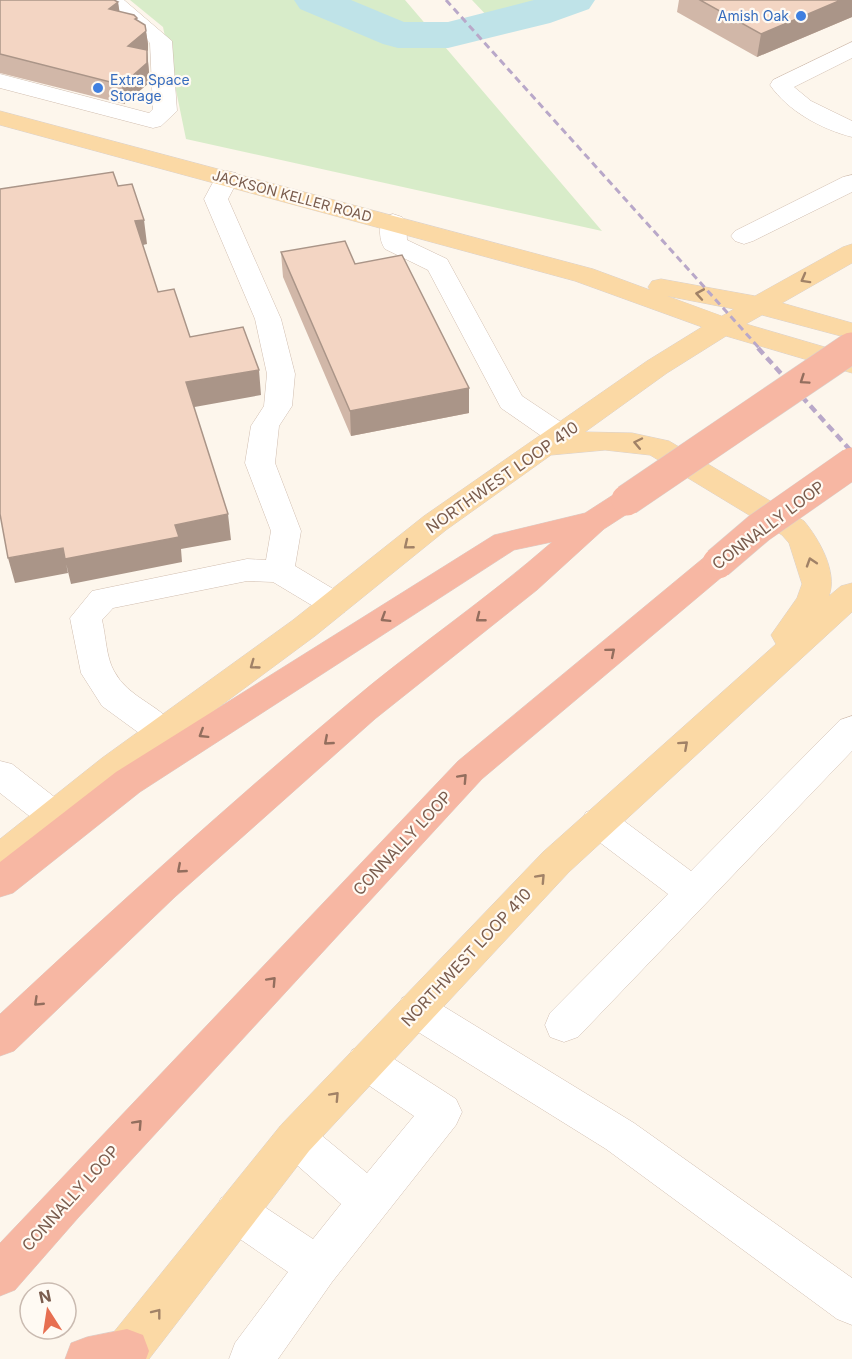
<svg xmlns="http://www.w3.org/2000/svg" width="852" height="1359" viewBox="0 0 852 1359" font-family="Inter,sans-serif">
	<rect width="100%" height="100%" fill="#fdf6ec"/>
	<path fill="#d8ecc9" d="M130,0H405L602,231L186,139L163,27Z
		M472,0H554L490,19Z"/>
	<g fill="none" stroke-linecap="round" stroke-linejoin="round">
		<path fill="#bfe3e8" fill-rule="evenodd" d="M294,0H351L404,22H448L534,0H595L589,9L550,23L448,48H398L383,44L300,9Z"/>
		<g stroke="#d1beb0" stroke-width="1">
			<path id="minor" d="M100,0H124L172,41L177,111L161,126L153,128L0,88V74L149,113L153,109L150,43Z
				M852,42V58L794,87L811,101L852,121V137C821,129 788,111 770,85L773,80Z
				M227,171L236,173L239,178L228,199L281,319L295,374L292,406L279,426L275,463L301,531L295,566L345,596L350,604L345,612L334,615L323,612L273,582L247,581L113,608L102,620C106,636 106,657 114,671C128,699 165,706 179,732L174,741L162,745L150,741L102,706L81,673L70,618L92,591L247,559L266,560L271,531L245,463L251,426L264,406L267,374L255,319L204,199L218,173Z
				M852,175V192L753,241L744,244L735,241L731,236L735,231L843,177Z
				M393,214L402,217L406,222L407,240L447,259L522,396L570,428L574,435L570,442L560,444L550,442L501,408L428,270L385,249C379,241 378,225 384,217Z
				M852,716V751L578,1037L564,1042L550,1037L545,1025L550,1013L668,894L586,832L581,822L586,812L599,808L612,812L691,871L840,720Z
				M0,761L12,764L66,806L72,816L66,826L54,830L42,826L0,793Z
				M416,993L430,998L634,1123L852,1278V1325L837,1319L606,1149L402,1022L397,1010L402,998Z
				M366,1044L380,1050L456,1099L462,1112L456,1125L332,1282L278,1359H229L235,1343L288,1272L221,1226L215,1212L221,1198L236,1192L251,1198L313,1239L341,1204L281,1151L275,1138L281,1125L295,1119L309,1125L367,1173L414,1116L352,1074L346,1062L352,1050Z"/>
		</g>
		<g stroke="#dad1cd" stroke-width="1">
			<path id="major" d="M0,111L593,269L650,290L648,287L652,281L661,279L755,296L843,247L852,244V263L782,303L852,323V339L762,315L746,324L852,355V373L726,336L667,373L585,432L632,433L669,441L804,521C819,539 838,572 829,596L841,586L852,583V612L569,872L309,1151L149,1359H99L105,1343L281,1125L543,852L776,644L771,635L797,598L802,584L789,543L782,535L650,455L605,450L551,455L446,530L315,636L126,776L13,870L0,875V839L102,758L293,620L424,516L647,361L702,327L575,281L0,125ZM667,296L734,309L722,316Z"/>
		</g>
		<g stroke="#dad1cd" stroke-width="1">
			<path id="highway" d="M627,490L638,493L642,500L638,507L604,529L537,590L375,719L175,897L14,1051L0,1056V1014C114,908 230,803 349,703C415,647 487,599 552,542L514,550L140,792L13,893L0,897V862L116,772L494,535L585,513L616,493Z
				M718,552L729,555L734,563L729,571L482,779L78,1218L15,1290L0,1296V1243L458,761L707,555Z
				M127,1329L143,1335L149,1351L146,1359H65L71,1343L87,1337Z"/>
		</g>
		<use href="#minor" fill="#fff" fill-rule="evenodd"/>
		<use href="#major" fill="#fbd9a5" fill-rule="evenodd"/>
		<use href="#highway" fill="#f7b7a3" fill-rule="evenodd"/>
		<path stroke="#b9a8c9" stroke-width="3" stroke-dasharray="7 4.5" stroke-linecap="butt" d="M446,0L760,349"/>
		<path stroke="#b9a8c9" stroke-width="4.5" stroke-dasharray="8 5" stroke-linecap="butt" d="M758,348L852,452"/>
		<g stroke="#dad1cd" stroke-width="25" stroke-linecap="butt">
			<path id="highway-bridge-far1" d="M849,349L852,347"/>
		</g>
		<g stroke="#dad1cd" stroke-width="32" stroke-linecap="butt">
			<path id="highway-bridge" d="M627,500L851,348
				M718,563L759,528L852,463"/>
		</g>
		<use href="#highway-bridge-far1" stroke="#f7b7a3" stroke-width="24"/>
		<use href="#highway-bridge" stroke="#f7b7a3" stroke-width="31"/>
	</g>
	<path fill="#d1b7a8" d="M0,0L118,2L119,12L145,25L148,44V50L147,51L150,82L124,104L0,73Z
		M679,0H852V17L757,57L677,12Z
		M281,252L355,264L469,388V413L351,436L283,277Z"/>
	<path fill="#aa9588" d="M107,0L118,2L121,21L111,28Z
		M841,0H852V17L757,57L761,34Z
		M137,18L139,36L145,25L148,44V50L147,51L150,82L124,104L122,85L128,46L135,19Z
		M144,220L147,244L139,246L135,221Z
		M259,370L261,395L189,408L186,382Z
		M469,388V413L351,436L350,411Z
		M228,514L231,540L181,549L182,562L71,584L65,559L175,525Z
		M63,548L68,573L15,583L8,558Z"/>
	<path fill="#f3d5c3" stroke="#aa9588" stroke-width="1.5" d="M0,0H114L118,2L109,9L134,15L137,18L135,19L145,25L146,31L128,46L147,50V63L122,85L0,54Z
		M700,0H841L761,34Z
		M113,172L118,186L132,184L144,220L135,221L158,292L174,289L190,337L243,327L259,370L186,382L228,514L175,525L179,537L65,559L63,548L8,558L0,514V189Z
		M345,241L355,264L402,255L469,388L350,411L281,252Z"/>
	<defs><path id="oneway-chevron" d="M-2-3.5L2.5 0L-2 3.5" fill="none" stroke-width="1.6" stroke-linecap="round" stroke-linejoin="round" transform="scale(1.5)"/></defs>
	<g stroke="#a18267">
		<use href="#oneway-chevron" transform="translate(805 279) rotate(151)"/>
		<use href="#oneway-chevron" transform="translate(700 294) rotate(-170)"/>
		<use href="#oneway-chevron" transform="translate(638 443) rotate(-168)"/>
		<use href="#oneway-chevron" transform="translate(408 545) rotate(141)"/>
		<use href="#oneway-chevron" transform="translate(811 562) rotate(-108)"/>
		<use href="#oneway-chevron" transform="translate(254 665) rotate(144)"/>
		<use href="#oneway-chevron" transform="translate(684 745) rotate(-42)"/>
		<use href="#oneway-chevron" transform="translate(541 878) rotate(-47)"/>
		<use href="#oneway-chevron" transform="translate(335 1096) rotate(-47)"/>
		<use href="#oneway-chevron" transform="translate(157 1313) rotate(-52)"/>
	</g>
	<g stroke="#936e5e">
		<use href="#oneway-chevron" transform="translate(804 380) rotate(146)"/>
		<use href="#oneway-chevron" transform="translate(385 618) rotate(148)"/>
		<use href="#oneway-chevron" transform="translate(480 618) rotate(142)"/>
		<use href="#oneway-chevron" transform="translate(611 652) rotate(-40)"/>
		<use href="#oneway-chevron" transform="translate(203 734) rotate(148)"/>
		<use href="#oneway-chevron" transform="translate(328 741) rotate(139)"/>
		<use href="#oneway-chevron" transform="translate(463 778) rotate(-47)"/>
		<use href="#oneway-chevron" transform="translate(181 869) rotate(139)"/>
		<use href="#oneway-chevron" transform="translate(272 981) rotate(-47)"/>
		<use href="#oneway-chevron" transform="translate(38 1002) rotate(136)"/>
		<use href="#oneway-chevron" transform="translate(138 1124) rotate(-47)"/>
	</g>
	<g fill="#3f7fe0" stroke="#fffaf3" stroke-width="2">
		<circle cx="801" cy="16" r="6"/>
		<circle cx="98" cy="88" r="6"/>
	</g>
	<g text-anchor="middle" stroke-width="4.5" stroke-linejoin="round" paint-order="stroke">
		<g font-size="14" fill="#366cbe" stroke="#fffaf3" text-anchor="end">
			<text x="789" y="21">Amish Oak</text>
			<text x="110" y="85" text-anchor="start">Extra Space<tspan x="110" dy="16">Storage</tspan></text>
		</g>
		<g font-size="14" fill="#7a5c4d" stroke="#fffaf3">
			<text transform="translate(292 196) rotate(15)" y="5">JACKSON KELLER ROAD</text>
		</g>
		<g font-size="16" fill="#7a5c4d" stroke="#fffaf3">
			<text transform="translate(502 477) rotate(-35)" y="6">NORTHWEST LOOP 410</text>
			<text transform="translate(768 525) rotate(-37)" y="6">CONNALLY LOOP</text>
			<text transform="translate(402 843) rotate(-47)" y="6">CONNALLY LOOP</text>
			<text transform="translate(466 957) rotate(-47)" y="6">NORTHWEST LOOP 410</text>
			<text transform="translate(70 1198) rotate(-48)" y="6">CONNALLY LOOP</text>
		</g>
	</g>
	<g transform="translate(48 1311) rotate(348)"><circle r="28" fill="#fffaf3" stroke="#cabbb1" stroke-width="1.5"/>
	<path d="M0-4.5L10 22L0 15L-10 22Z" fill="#e76f51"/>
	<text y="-9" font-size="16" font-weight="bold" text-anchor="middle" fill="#7a5c4d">N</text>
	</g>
</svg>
